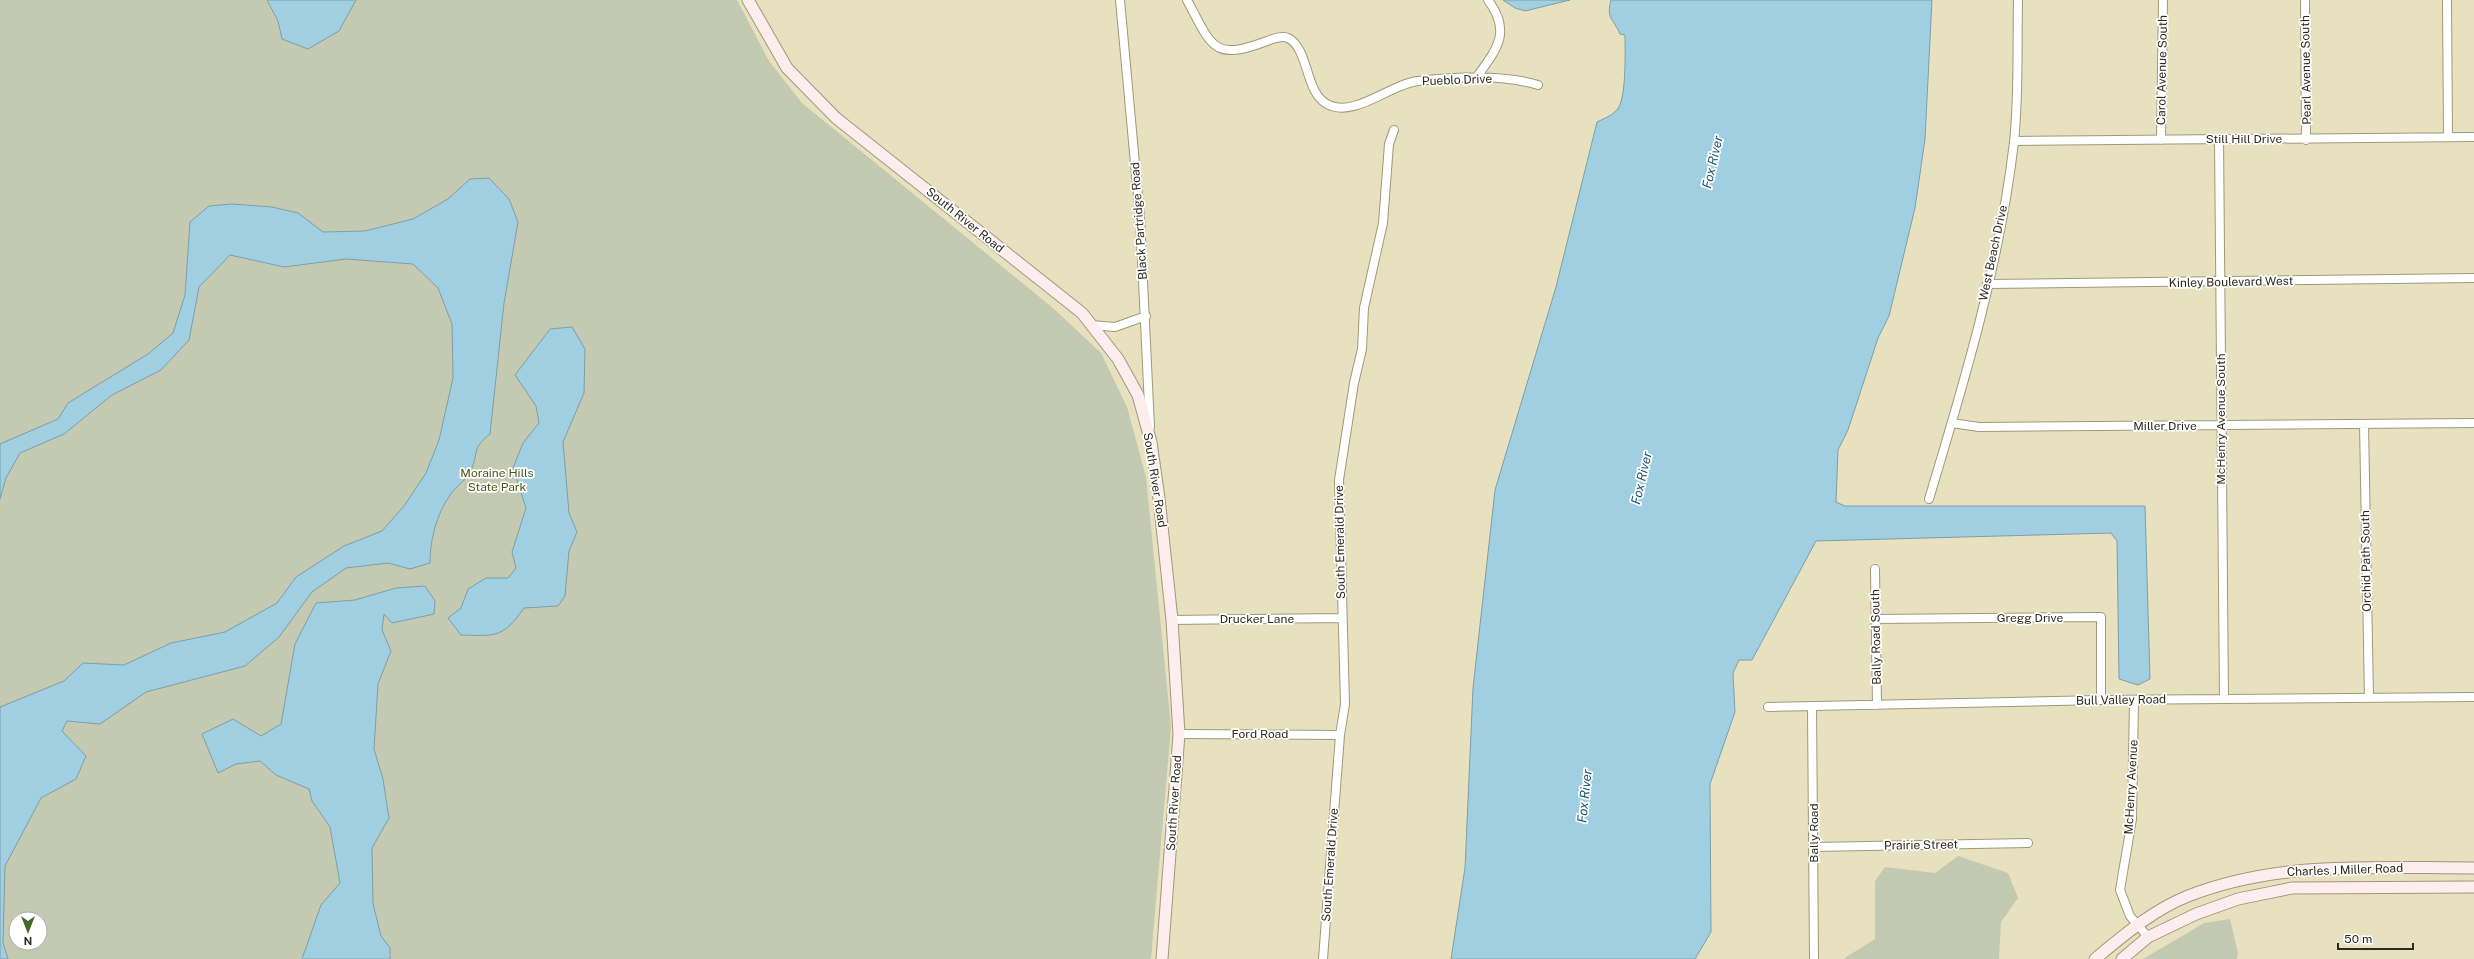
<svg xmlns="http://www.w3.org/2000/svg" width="2474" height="959" viewBox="0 0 2474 959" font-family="'Public Sans',sans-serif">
	<rect width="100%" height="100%" fill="#e8e1bf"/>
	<path fill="#c4c9b1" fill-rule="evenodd" d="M0,0H737L769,61L802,103L1053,308L1101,353L1127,407L1146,477L1171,727L1151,959H0ZM16,919H40V943H16Z
		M1958,856L2008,873L2018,898L2001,922L1999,959H1843L1875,939V881L1885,867L1935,873Z
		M2230,919L2238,953L2237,959H2143L2204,923Z"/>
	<path fill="#a1cfe2" stroke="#7e9ea7" d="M267,0H356L339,31L308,49L282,39L278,21Z
		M1503,0H1570L1525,11L1515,8Z
		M1611,0H1932L1925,139L1915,208L1889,316L1878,338L1848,430L1838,450L1836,502L1845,506H2145L2150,679L2138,685L2119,679L2117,541L2111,533L1816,541L1752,660H1739L1733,673L1735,712L1710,784L1711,932L1695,959H1451L1465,868L1473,688L1495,490L1556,287L1597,122C1603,119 1611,116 1616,111C1627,102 1625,50 1625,35L1620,34C1613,18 1606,19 1611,0Z
		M489,178L509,199L518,222L504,303L490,434C471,449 479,452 471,471C468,478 459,484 454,490C438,509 430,538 430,563L410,569L388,563L346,568L312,592L279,637L245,666L146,692L100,724L67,721L62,731L86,756L76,779L41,798L5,866L3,943L8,959H0V707L64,681L83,663L124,665L171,643L225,632L277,603L296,577L344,546L382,531L404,506L426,473L439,440L453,378L452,324L438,288L413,264L346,259L284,267L230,255L199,287L189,340L161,370L112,395L64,434L20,453L6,478L0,499V444L58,419L68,403L148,354L173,333L185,295L190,222L209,206L232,204L272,207L298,213L323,232L365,231L413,219L448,199L470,179Z
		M572,327L585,349L584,393L563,442L569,513L577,532L569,551L565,596L558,606L524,608C503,638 496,636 461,635L448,618L461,608L468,589L486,578H508L516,568L512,552L526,508L513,468L523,443L539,423L536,406L515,375L550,329Z
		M425,586L435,601L434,614L392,623L384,614L382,630L391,651L378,684L374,749L383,779L389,818L372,848L373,904L381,936L390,948V959H302L321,905L340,883L330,827L312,801L309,789L276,775L260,761L236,764L218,773L202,734L233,719L261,736L281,724L295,644L316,603L355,600L396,588Z"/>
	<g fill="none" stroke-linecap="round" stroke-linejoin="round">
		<g stroke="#a09979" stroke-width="10">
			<path id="street" d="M1120,0L1140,218L1150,427
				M1187,0C1212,46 1212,62 1267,41C1273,39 1282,35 1288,38C1309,48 1305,93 1327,104C1354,119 1390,84 1418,81C1456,77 1502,74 1538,85
				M2305,0L2306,140
				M2447,0L2448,137
				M1476,78C1497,49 1512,32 1488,0
				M2219,139L2224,699
				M2161,140L2163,0
				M2014,141L2474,137
				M1987,284L2474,278
				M1091,325L1115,327L1146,316
				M1952,423L1979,427L2474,423
				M2364,424L2369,698
				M1929,499C1964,383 2000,263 2014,142C2019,96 2017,47 2018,0
				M1875,569L1877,705
				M1875,619L2101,617V700
				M1172,620L1342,618
				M2134,700L2132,819L2120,890L2130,916L2148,937
				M1768,707L2101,700L2474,697
				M1812,707L1814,959
				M1179,734L1340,735
				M1814,847L2028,843
				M1323,959L1340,735L1345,704L1339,480L1354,383L1362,349L1364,308L1383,223L1389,144L1394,130"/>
		</g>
		<g stroke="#a09979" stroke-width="13">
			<path id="secondary" d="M748,0L787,68L836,118L1082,313L1118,359L1138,395L1151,442L1159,498L1172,620L1179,734L1162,959
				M2095,959C2124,935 2153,910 2188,896C2279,860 2378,868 2474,868
				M2122,959L2148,937L2196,914L2238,899L2292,888L2474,887"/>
		</g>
		<use href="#street" stroke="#fff" stroke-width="8"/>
		<use href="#secondary" stroke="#fdedef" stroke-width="11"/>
	</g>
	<g text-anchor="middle" stroke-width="3.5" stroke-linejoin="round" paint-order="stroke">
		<g font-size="12" fill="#2e2b1e" stroke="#fff">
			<text transform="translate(2162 70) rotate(-89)" y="4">Carol Avenue South</text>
			<text transform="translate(2306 70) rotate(-91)" y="4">Pearl Avenue South</text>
			<text transform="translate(1457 80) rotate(-2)" y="4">Pueblo Drive</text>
			<text x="2244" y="143">Still Hill Drive</text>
			<text transform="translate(965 220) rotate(39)" y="4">South River Road</text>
			<text transform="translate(1139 221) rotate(-94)" y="4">Black Partridge Road</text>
			<text transform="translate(1993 253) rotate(-78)" y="4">West Beach Drive</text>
			<text transform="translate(2231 282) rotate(-1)" y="4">Kinley Boulevard West</text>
			<text transform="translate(2221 419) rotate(-90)" y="4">McHenry Avenue South</text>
			<text x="2165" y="430">Miller Drive</text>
			<text transform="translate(1155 480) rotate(81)" y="4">South River Road</text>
			<text transform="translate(1340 542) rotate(-91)" y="4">South Emerald Drive</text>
			<text transform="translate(2366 561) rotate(-91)" y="4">Orchid Path South</text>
			<text x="2030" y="622">Gregg Drive</text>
			<text x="1257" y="623">Drucker Lane</text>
			<text transform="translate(1876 637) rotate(-91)" y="4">Bally Road South</text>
			<text transform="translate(2121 700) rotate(-1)" y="4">Bull Valley Road</text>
			<text x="1260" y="738">Ford Road</text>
			<text transform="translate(2131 787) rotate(-87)" y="4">McHenry Avenue</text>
			<text transform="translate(1174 803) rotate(-86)" y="4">South River Road</text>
			<text transform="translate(1814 833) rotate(-90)" y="4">Bally Road</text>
			<text transform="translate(1921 845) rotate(-1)" y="4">Prairie Street</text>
			<text transform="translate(1330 865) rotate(-86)" y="4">South Emerald Drive</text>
			<text transform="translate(2345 870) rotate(-2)" y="4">Charles J Miller Road</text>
		</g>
		<g font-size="12" fill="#4d5617" stroke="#fff">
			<text x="497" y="477">Moraine Hills<tspan x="497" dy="14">State Park</tspan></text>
		</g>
		<g font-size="13" font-style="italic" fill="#1a5469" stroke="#fff">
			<text transform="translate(1712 162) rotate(-77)" y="5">Fox River</text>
			<text transform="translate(1641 478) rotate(-77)" y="5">Fox River</text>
			<text transform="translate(1584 796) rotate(-84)" y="5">Fox River</text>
		</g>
	</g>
	<g transform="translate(28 931) rotate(180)"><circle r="19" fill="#ffffff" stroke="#abaaa5"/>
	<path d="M0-3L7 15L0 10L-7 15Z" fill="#3f6a27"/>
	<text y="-6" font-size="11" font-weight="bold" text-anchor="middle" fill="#2e2b1e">N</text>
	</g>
	<path d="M2338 943v6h75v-6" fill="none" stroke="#2e2b1e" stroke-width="2"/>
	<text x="2344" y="943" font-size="12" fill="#2e2b1e" stroke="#ffffff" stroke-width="3" paint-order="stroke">50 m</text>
</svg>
